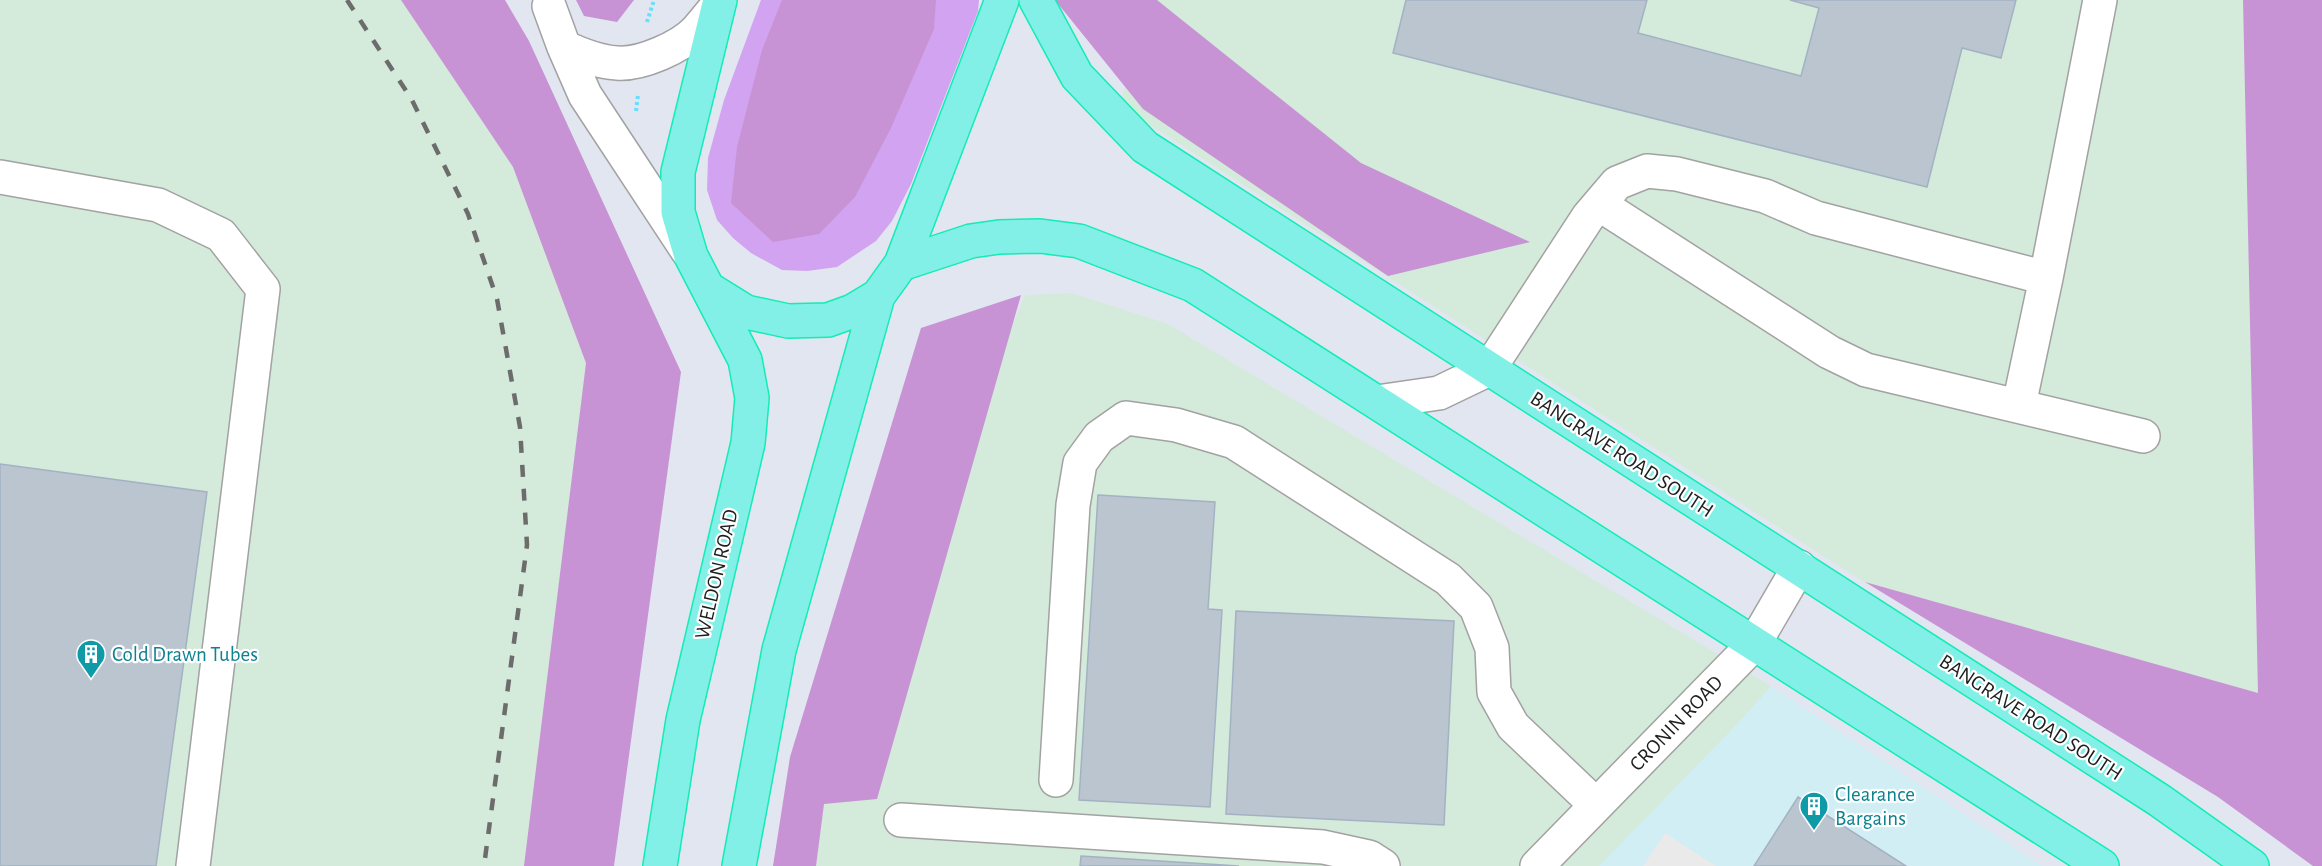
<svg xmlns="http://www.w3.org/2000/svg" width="2322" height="866" viewBox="0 0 2322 866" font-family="'Alegreya Sans',sans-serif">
	<rect width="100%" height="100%" fill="#e2e6f0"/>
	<path fill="#d0eef3" d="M1771,686L2042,866H1598Z"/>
	<path fill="#d4eada" d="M0,0H466L630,374L592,866H0Z
		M1155,0H2243L2258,693L1864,582L1119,105Z
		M1072,293L1168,324L1771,686L1739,722L1599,866H815V807L1025,295Z"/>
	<path fill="#d1a3f0" d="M761,0H979L978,11L911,184L892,221L876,241L837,267L807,271L782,270L751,253L733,238L717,220L707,190L708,158L724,100Z"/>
	<path fill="#c793d4" d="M401,0H505L529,41L681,372L614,866H524L586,363L513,167Z
		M576,0H634L617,22L584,16Z
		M782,0H936L934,29L891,128L855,197L819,234L773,242L731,203L737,147L762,50Z
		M1055,0H1157L1361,163L1530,242L1388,276L1143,109Z
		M2243,0H2322V866H2313L2218,797L1865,582L2258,693Z
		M1021,295L877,799L824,804L816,866H773L790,757L921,328Z"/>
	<path fill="#eaeaea" d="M1665,833L1716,866H1643Z"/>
	<path fill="#bbc5d0" stroke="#a3b2c3" stroke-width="1.5" d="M1406,0H1647L1638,33L1801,76L1819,8L1790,0H2016L2001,58L1962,48L1927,187L1393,53Z
		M0,464L207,492L156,866H0Z
		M1098,495L1215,502L1208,609L1222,610L1210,807L1079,800Z
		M1236,611L1454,621L1444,825L1226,814Z
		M1798,797L1906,866H1754Z
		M1081,856L1239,866H1080Z"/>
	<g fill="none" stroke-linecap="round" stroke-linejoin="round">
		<g stroke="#a2a2a2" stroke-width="36">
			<path id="minor" d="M549,6L564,47L585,95L687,250
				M564,47C581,55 598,62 617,63C641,65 681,47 697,30C704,22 711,13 718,5
				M0,177L158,205L221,235L263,289L193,866
				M1599,204L1829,352L1866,370L2143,436
				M1377,402L1439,393L1489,369L1588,217L1617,183L1647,171L1677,174L1765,196L1816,218L2046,278
				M2019,405L2046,278L2100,0
				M1056,780L1073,505L1080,463L1099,437L1126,418L1176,425L1234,442L1448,579L1476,607L1492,648L1494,692L1513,726L1596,805
				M901,820L1323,847L1369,857L1383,866
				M1537,866L1754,644L1799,567"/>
		</g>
		<g stroke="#12ecb6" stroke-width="36">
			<path id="highway" d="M1036,0L1077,76L1145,147L2159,800L2252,866
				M901,264L971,241L999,237L1040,236L1079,241L1193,285L2102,866
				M709,289L746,312L788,321L828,320L853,311L878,296L901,264L1002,0
				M660,866L683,720L748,443L752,398L745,360L691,256L678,212V172L720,0
				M739,866L779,650L878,296"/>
		</g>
		<path stroke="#64e0ff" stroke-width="4" stroke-dasharray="3 3" stroke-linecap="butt" d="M647,22L654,0
			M636,111L638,95"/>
		<use href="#minor" stroke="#fff" stroke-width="33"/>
		<use href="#highway" stroke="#82f0e6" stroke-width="33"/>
		<path stroke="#6c6c6c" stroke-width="4.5" stroke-dasharray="12 12" stroke-linecap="butt" d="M347,0L412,100L468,214L497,299L520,427L527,545L484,866"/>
	</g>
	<defs>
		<g id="building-pin" transform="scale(1.5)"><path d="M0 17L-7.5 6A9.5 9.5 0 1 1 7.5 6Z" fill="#0f9aa8" stroke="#fff"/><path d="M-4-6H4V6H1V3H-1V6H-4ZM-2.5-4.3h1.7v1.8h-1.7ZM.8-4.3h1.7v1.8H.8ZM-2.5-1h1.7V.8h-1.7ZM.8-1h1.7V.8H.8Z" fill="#fff"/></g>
	</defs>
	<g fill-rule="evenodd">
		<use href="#building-pin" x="91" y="654"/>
		<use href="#building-pin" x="1814" y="806"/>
	</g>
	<g text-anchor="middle" stroke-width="4.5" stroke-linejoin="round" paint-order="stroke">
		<g font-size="21" fill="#1e1e1e" stroke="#fff">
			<text transform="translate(1622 454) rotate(33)" y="7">BANGRAVE ROAD SOUTH</text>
			<text transform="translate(716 574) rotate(-77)" y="7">WELDON ROAD</text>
			<text transform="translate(2031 717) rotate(33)" y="7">BANGRAVE ROAD SOUTH</text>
			<text transform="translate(1676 723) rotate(-46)" y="7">CRONIN ROAD</text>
		</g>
		<g font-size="21" fill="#0d838f" stroke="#fff" text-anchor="start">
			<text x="112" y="661">Cold Drawn Tubes</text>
			<text x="1835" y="801">Clearance<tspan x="1835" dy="24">Bargains</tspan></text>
		</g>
	</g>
</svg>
